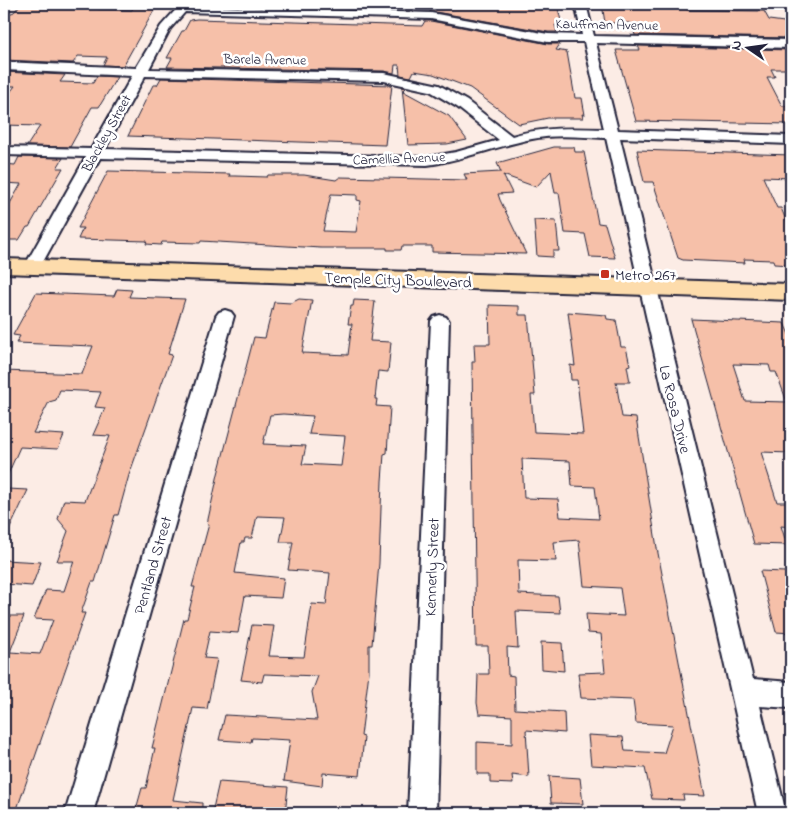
<svg xmlns="http://www.w3.org/2000/svg" width="795" height="817" viewBox="0 0 795 817" font-family="'Indie Flower',sans-serif">
	<rect width="100%" height="100%" fill="#fcece5"/>
	<filter id="ink" filterUnits="userSpaceOnUse"><feTurbulence type="fractalNoise" baseFrequency=".02" numOctaves="2"/><feDisplacementMap in="SourceGraphic" scale="10" xChannelSelector="R" yChannelSelector="G"/><feConvolveMatrix kernelMatrix="1 2 1 2 8 2 1 2 1" color-interpolation-filters="sRGB"/></filter>
	<g filter="url(#ink)">
		<path fill="#f6c0a9" stroke="#22223b" fill-rule="evenodd" d="M21,4H102L98,9L132,10L135,5H157L123,66L103,65L107,57L78,56L73,63L4,60V16L14,12Z
			M434,4H557L562,25H555L557,32H548L430,11Z
			M602,4L647,5L648,7L687,8V10L764,11L769,20L784,22L786,25H791V38L635,35L631,23H605Z
			M197,19L422,26L425,21H431L548,44H560L556,50L567,52L575,98H582L585,115L582,114L583,118H548L519,124L470,88L433,74L414,71L411,77L400,75L399,65H395L394,73L384,71L167,67L172,58H167L182,31H184L190,20Z
			M638,46L791,50V69H771L775,77H767L782,106H791V124L636,121L616,50H640Z
			M4,72L65,75L60,82L93,83L97,76L117,77L99,107H92L70,147L27,146L40,126L4,125V100L15,86H4Z
			M161,78L392,85L385,145L128,136L153,85H157Z
			M402,87L406,88L403,91L449,116L467,140L447,144L408,145Z
			M554,147H574L575,152H584L598,223L605,224L615,258L590,257L585,234L565,233L559,193H555L551,171L536,187L503,175L512,193L498,194L500,200L526,254L432,252V246H402L401,250H387V248H321L201,241L200,243L162,242L161,245L146,244L147,241L78,239L83,228H78L108,171L230,174L229,176H235L267,177L268,175H304L336,180L340,177L467,180L464,174L501,172L497,163ZM331,194L357,195V200L361,201L356,232L323,231Z
			M637,150L791,155V178L763,177L777,208H781L791,232V265L774,264L773,260L744,259L745,263L683,260L678,258L653,182H644Z
			M19,157L63,158L57,168H63L29,227H27L19,240H4V214L21,184L4,183V164L15,165Z
			M534,220L556,221L559,251H553V257L537,256Z
			M117,289L132,290L129,297L185,299L168,354L172,355L129,475L118,515H115L95,582H92L81,613H85L17,809L14,813H4V616H24L10,652L40,654L53,620L34,619L46,590L64,591L74,561H57L68,531L58,519L64,500L85,501L110,436L93,435L105,408L95,407L101,392L60,390L56,400L49,402L33,433L64,435L58,449L20,447L4,483V371L82,374L93,346L16,343L20,336L13,335L36,293L114,296Z
			M299,299L312,300L302,353L348,355L352,324H348L351,306H353L354,300L375,301L370,341L391,342L388,372L378,371L375,399H377L376,406L390,407L387,453L384,454L382,481L379,563L372,645H369V672L361,736L364,737L360,776L323,773L322,786L284,781L290,740L252,738L251,742L219,740L225,715L317,720L312,692L318,676L264,674L262,682L241,680L252,625L274,626L269,656L304,657L312,604L326,605L330,573L288,570L293,542H280L285,517L257,516L252,538H245L244,542H241L235,573L284,578L281,598L245,596L238,633L210,631L204,658L217,659L207,709L193,708L173,800L202,803V813H135L142,788H146L155,748H152L184,619H187L195,587H192L209,524H207L218,474L254,337L265,338L274,302L291,303ZM283,414L313,416L309,434L345,436L341,466L302,464L306,446L263,444L270,415Z
			M489,305L519,306V315H528L535,395H531L534,432L583,434L577,380H571L570,365L575,366L568,312L606,315L607,319L616,320L621,347H626L630,365L627,366L630,382H616L622,417L636,418L657,548L705,796L683,795L684,800L652,799L645,768L591,765L588,735L623,737L625,751L664,753L673,725L636,723L633,700L581,698L578,673L605,672L601,634L588,633L586,614L624,616L620,588L584,586L579,540L554,542L556,561L518,560L519,594L558,596L560,613L516,611L518,648L507,647L508,675L514,676L515,709L564,712L565,733L526,730L529,777L512,775L513,784L490,783V774H477V742L512,744V716L479,714L477,703L478,674H489L488,646H476L472,362H475L474,344H490ZM522,459L570,461L572,486L595,487L599,519L560,517L558,499L524,498Z
			M691,319L784,323L791,339V453L761,452L777,502H791V527L781,526L787,545L754,544ZM733,364L769,365L771,372H776L787,402L745,401Z
			M7,489L28,490L4,541V495Z
			M4,560L41,562L32,586L4,584Z
			M760,571L785,572L791,591V633L776,632Z
			M541,642L562,643L564,671L542,669Z
			M549,776L580,778L583,804L551,803Z
			M219,782L288,787L285,813H212Z"/>
		<g fill="none" stroke-linecap="round" stroke-linejoin="round">
			<g stroke="#22223b" stroke-width="4">
				<path id="minor" d="M181,4H192L191,6L431,13L548,34L582,35L575,4H586L594,36L791,40V48L596,43L618,130L791,136V144L620,138L753,679L791,682V708L760,706L786,813H758L606,138C581,137 556,134 532,139C497,146 463,160 427,165L100,158L38,271H26L24,267L86,157L4,155V147L91,149L132,76L4,70V62L136,68L161,26ZM185,12L431,19L548,42H584L604,129C572,128 542,127 512,136L467,101L439,85L384,73L149,69L170,29ZM145,76L384,81L430,91L457,107L499,140L456,152L427,157L105,149Z
					M225,310L231,312L234,316L93,813H65L216,316L219,312Z
					M440,315L446,317L449,321L436,813H408L431,321L434,317Z"/>
			</g>
			<g stroke="#22223b" stroke-width="4">
				<path id="major" d="M4,259L791,284V300L4,273Z"/>
			</g>
			<use href="#minor" fill="#fff" fill-rule="evenodd"/>
			<use href="#major" fill="#fddcac" fill-rule="evenodd"/>
		</g>
	</g>
	<rect fill="#c8321e" stroke="#fff" stroke-width="2" x="600" y="269" width="10" height="10" rx="2.5"/>
	<g text-anchor="middle" stroke-width="5" stroke-linejoin="round" paint-order="stroke">
		<g font-size="14" fill="#22223b" stroke="#fff">
			<text transform="translate(607 24) rotate(1)" y="5">Kauffman Avenue</text>
			<text transform="translate(265 59) rotate(1)" y="5">Barela Avenue</text>
			<text transform="translate(106 133) rotate(-61)" y="5">Blackley Street</text>
			<text transform="translate(399 158) rotate(-2)" y="5">Camellia Avenue</text>
		</g>
		<g font-size="16" fill="#22223b" stroke="#fff" text-anchor="start">
			<text x="615" y="280">Metro 267</text>
		</g>
		<g font-size="16" fill="#22223b" stroke="#fff">
			<text transform="translate(398 279) rotate(2)" y="6">Temple City Boulevard</text>
			<text transform="translate(676 409) rotate(76)" y="6">La Rosa Drive</text>
			<text transform="translate(152 565) rotate(-74)" y="6">Pentland Street</text>
			<text transform="translate(431 567) rotate(-88)" y="6">Kennerly Street</text>
		</g>
	</g>
	<rect width="795" height="817" fill="none" stroke="#fff" stroke-width="20"/>
	<rect x="10" y="10" width="775" height="797" fill="none" stroke="#22223b" stroke-width="2" filter="url(#ink)"/>
	<g transform="translate(748 48) rotate(283)" stroke="#ffffff" stroke-width="4" paint-order="stroke">
	<path d="M0-4L9 19L0 12L-9 19Z" fill="#22223b"/>
	<text y="-8" font-size="14" font-weight="bold" text-anchor="middle" fill="#22223b">N</text>
	</g>
</svg>
